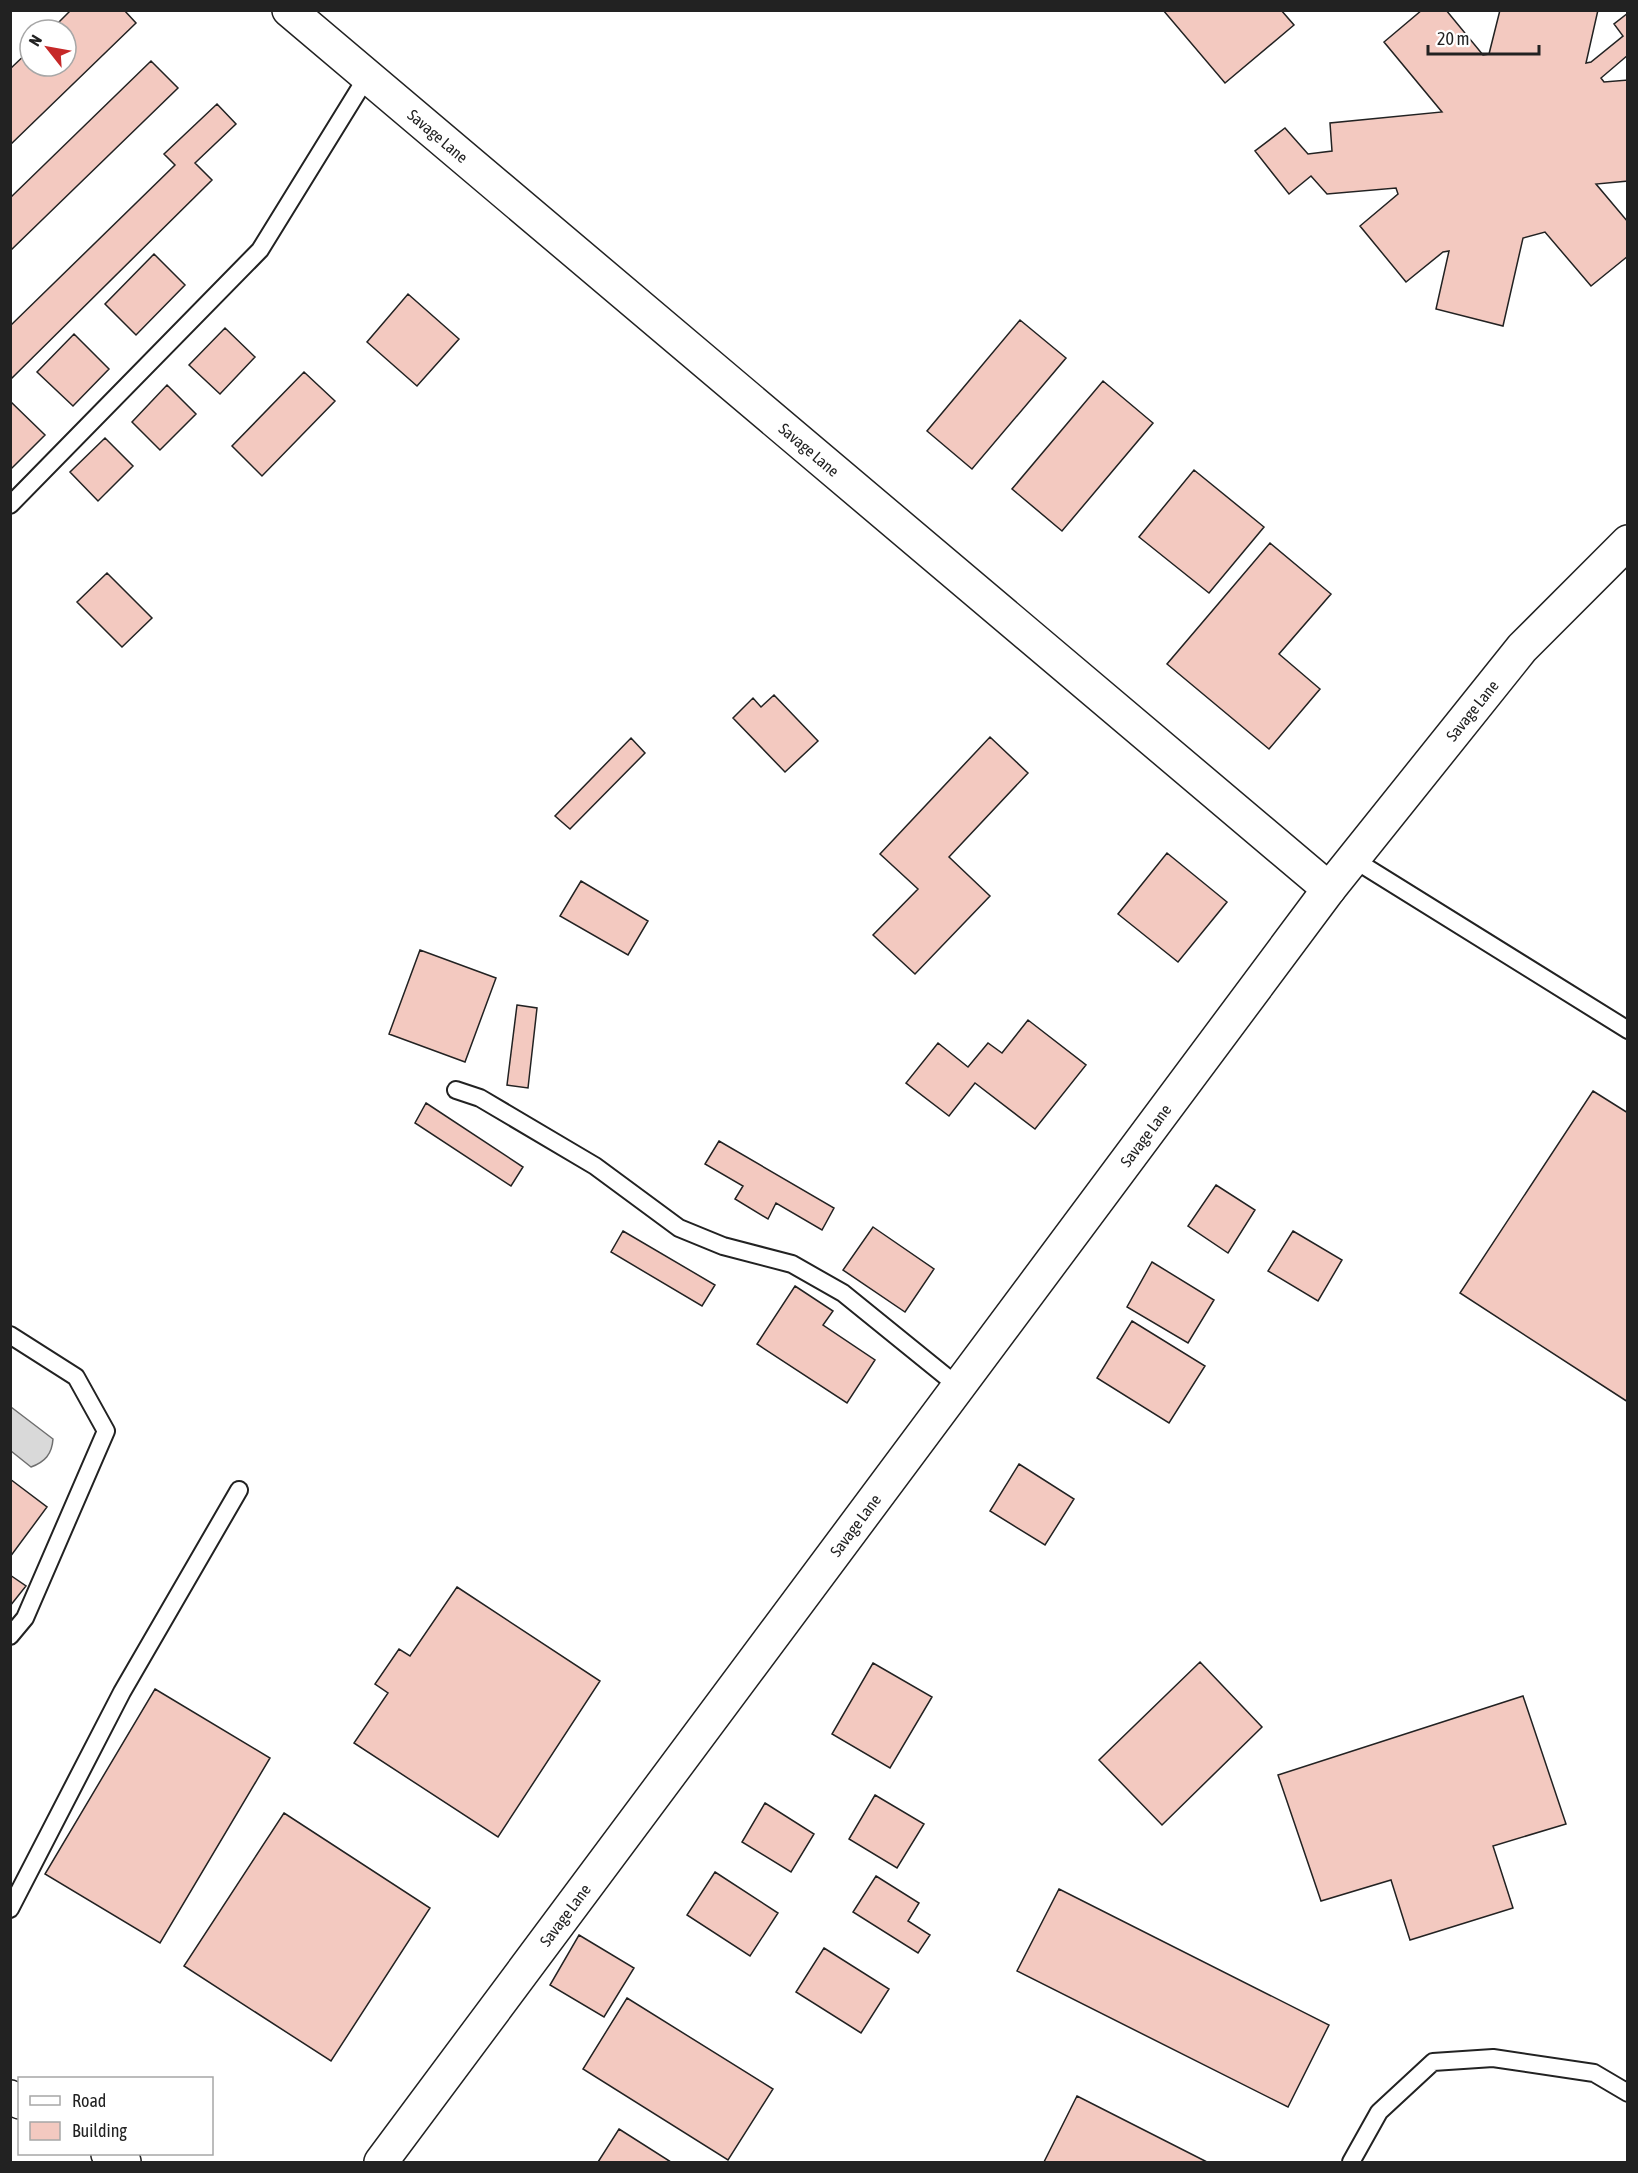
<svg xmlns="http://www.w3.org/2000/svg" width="1638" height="2173" viewBox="0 0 1638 2173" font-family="'Asap Condensed',sans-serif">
	<rect width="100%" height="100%" fill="#fff"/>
	<path fill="#d9d9d9" stroke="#6f6f6f" stroke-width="1.5" d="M11,1407L53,1439C52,1454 45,1462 31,1467L11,1451Z"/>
	<path fill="#f3c9c0" stroke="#222" stroke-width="1.5" d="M71,10H124L136,23L10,145V69L30,50V66H66V30H51Z
		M1163,10H1281L1294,25L1225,83Z
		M1422,10H1446L1483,55L1489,54L1500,10H1598L1586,63L1591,62L1623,36L1614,24L1628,13V55L1601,78L1604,82L1628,80V181L1596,184L1628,222V256L1591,286L1545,232L1523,238L1503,326L1436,309L1449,251L1443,252L1406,282L1360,226L1398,194L1396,188L1327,194L1311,176L1289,194L1255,151L1285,128L1308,154L1332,151L1330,123L1442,112L1384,42Z
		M151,61L178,88L10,251V198Z
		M217,104L236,124L195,163L212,180L10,380V326L175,165L164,154Z
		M154,254L185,285L136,335L105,304Z
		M408,294L459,339L417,386L367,342Z
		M1020,320L1066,358L972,469L927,431Z
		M225,328L255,357L220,394L189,365Z
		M74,334L109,369L73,406L37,372Z
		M304,372L335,401L262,476L232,446Z
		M1103,381L1153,423L1062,531L1012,489Z
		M167,385L196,414L160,450L132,422Z
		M10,401L45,435L10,470Z
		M105,438L133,466L98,501L70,472Z
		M1194,470L1264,527L1209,593L1139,537Z
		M1270,543L1331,594L1279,654L1320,689L1269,749L1167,664Z
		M107,573L152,618L122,647L77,602Z
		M774,695L818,741L785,772L733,718L753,698L761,707Z
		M990,737L1028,773L949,857L990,896L915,974L873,935L918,889L880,854Z
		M631,738L645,753L570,829L555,816Z
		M1167,853L1227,902L1178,962L1118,914Z
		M581,881L648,921L628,955L560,916Z
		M420,950L496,978L465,1062L389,1034Z
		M517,1005L537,1008L528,1088L507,1085Z
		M1028,1020L1086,1065L1035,1129L975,1083L949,1116L906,1083L938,1043L968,1067L988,1043L1002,1053Z
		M1593,1091L1628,1113V1402L1460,1293Z
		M426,1103L523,1167L511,1186L415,1123Z
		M719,1141L834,1208L822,1230L776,1203L768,1219L735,1199L743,1186L705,1164Z
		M1216,1185L1255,1210L1228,1253L1188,1226Z
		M873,1227L934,1269L905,1312L843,1270Z
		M623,1231L715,1285L702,1306L611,1252Z
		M1293,1231L1342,1260L1318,1301L1268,1271Z
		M1152,1262L1214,1300L1188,1343L1127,1307Z
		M795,1286L833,1311L823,1325L875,1360L847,1403L757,1344Z
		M1132,1321L1205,1366L1169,1423L1097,1378Z
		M1019,1464L1074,1499L1045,1545L990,1511Z
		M10,1479L47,1507L10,1557Z
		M10,1575L26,1586L10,1606Z
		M457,1587L600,1681L498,1837L354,1743L388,1693L375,1684L399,1649L410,1656Z
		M1200,1662L1262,1727L1162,1825L1099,1760Z
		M873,1663L932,1697L890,1768L832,1734Z
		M155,1689L270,1758L160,1943L45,1874Z
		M1523,1696L1566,1824L1493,1846L1513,1908L1410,1940L1391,1880L1321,1901L1278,1775Z
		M875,1795L924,1824L897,1868L849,1839Z
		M765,1803L814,1834L791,1872L742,1842Z
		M284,1813L430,1908L331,2061L184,1966Z
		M715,1872L778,1913L750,1956L687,1915Z
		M876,1876L919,1903L908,1921L930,1935L918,1953L853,1912Z
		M1059,1889L1329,2025L1288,2107L1017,1971Z
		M579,1935L634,1968L604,2017L550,1985Z
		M824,1948L889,1989L861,2033L796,1992Z
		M627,1998L773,2089L728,2160L583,2069Z
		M1077,2096L1207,2162H1044Z
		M619,2129L671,2162H598Z"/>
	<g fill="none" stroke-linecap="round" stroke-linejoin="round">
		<g stroke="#222" stroke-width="20">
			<path id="lane" d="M10,505L260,250L368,75
				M1353,859L1628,1030
				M456,1090L480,1098L595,1166L679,1228L723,1246L792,1264L843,1293L959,1387
				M10,1335L76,1377L106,1431L25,1618L10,1636
				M10,1909L122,1692L239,1490
				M1351,2162L1379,2112L1433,2062L1493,2058L1594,2073L1628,2093"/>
		</g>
		<g stroke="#222" stroke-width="36">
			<g id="street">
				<path id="s1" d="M289,10L1329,889"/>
				<path id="s2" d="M381,2162L1329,889L1522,648L1628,542"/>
			</g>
		</g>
		<g stroke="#222" stroke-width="36">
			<path id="secondary" d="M10,2097L20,2102
				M108,2154L124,2162"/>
		</g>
		<use href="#lane" stroke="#fff" stroke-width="16"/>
		<use href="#street" stroke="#fff" stroke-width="33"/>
		<use href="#secondary" stroke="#fff" stroke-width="33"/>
	</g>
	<g text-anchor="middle" stroke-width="4.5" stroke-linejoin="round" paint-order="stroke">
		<g font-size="16" fill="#222" stroke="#fff">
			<text dy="6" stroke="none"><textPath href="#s1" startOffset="195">Savage Lane</textPath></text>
			<text dy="6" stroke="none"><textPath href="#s1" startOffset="681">Savage Lane</textPath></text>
			<text dy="6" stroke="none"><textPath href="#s2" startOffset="1816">Savage Lane</textPath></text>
			<text dy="6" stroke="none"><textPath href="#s2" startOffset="1280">Savage Lane</textPath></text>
			<text dy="6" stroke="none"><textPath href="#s2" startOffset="794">Savage Lane</textPath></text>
			<text dy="6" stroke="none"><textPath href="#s2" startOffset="308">Savage Lane</textPath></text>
		</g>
	</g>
	<rect width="1638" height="2173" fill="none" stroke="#222222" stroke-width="24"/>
	<rect x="18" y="2077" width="195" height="78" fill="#ffffff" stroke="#a7a7a7" stroke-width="1.5"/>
	<rect x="30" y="2096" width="30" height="9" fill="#ffffff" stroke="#a7a7a7" stroke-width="1.5"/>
	<text x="72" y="2107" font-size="18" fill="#222222">Road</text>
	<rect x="30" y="2122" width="30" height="18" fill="#f3c9c0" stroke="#a7a7a7" stroke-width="1.5"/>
	<text x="72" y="2137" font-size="18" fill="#222222">Building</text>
	<g transform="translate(48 48) rotate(301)"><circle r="28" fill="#ffffff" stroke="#a7a7a7" stroke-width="1.5"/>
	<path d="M0-4.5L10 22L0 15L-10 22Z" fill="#c62828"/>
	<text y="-9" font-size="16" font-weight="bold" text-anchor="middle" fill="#222222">N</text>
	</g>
	<path d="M1428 45v9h111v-9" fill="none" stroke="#222222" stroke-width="3"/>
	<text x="1437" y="45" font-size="18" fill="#222222" stroke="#ffffff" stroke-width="4.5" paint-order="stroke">20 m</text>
</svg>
